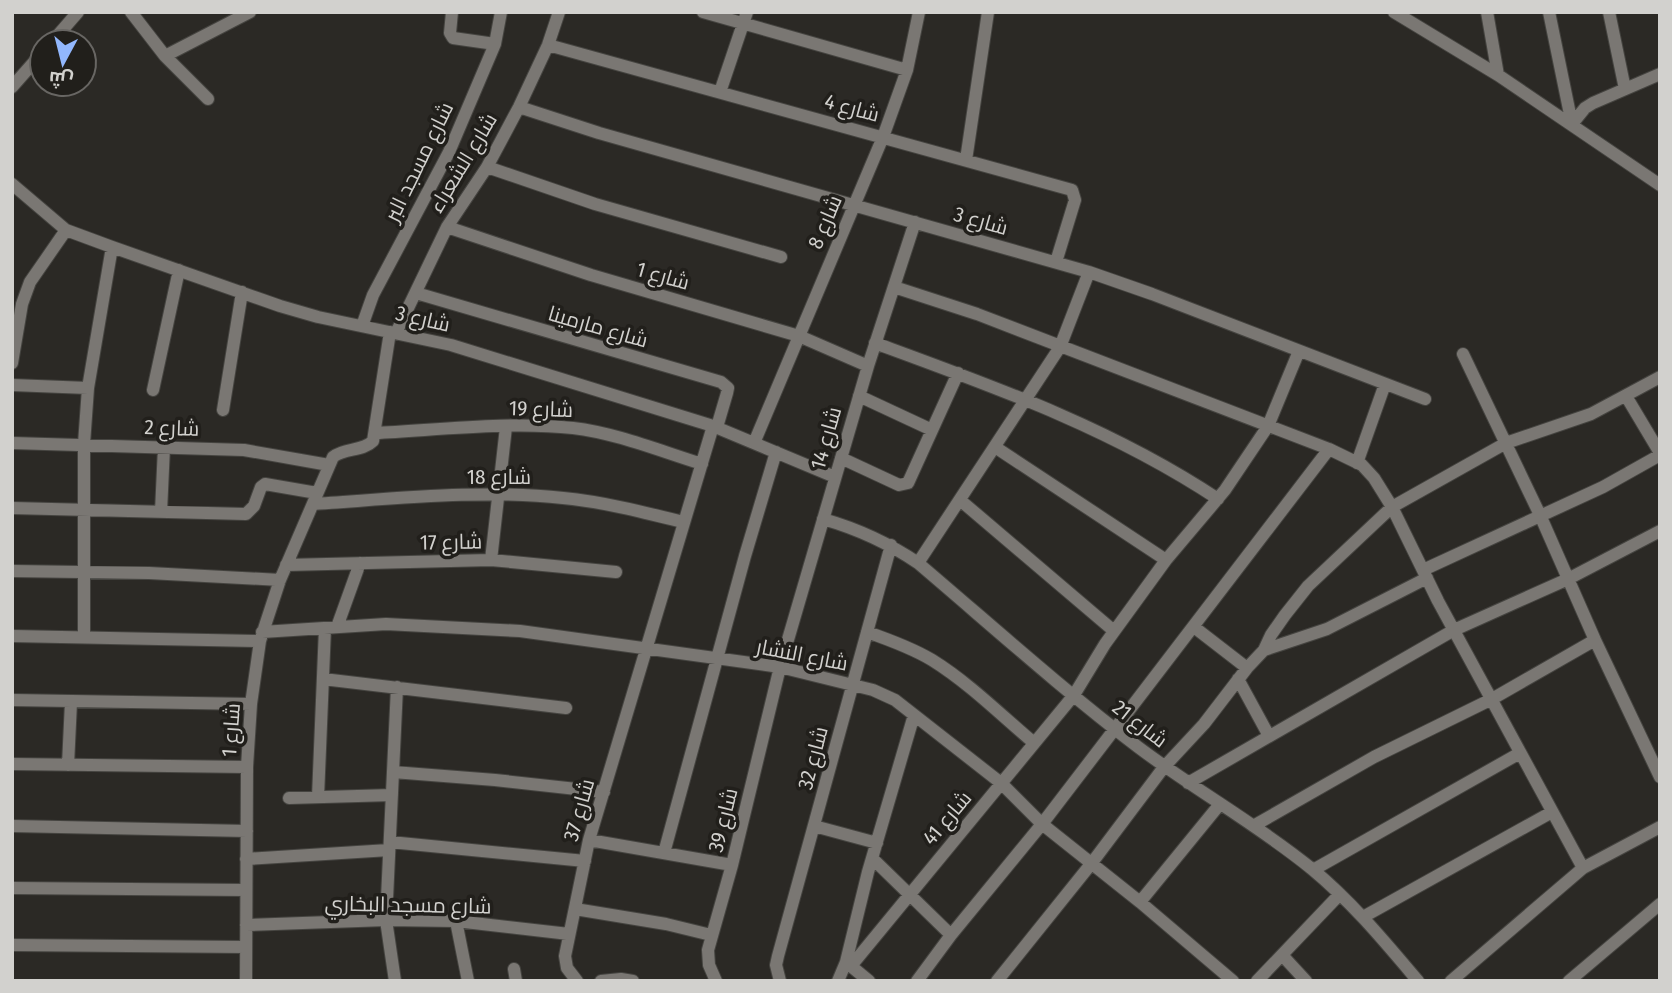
<svg xmlns="http://www.w3.org/2000/svg" width="1672" height="993" viewBox="0 0 1672 993" font-family="'Fira Sans Condensed',Cairo,sans-serif">
	<rect width="100%" height="100%" fill="#2b2925"/>
	<g fill="none" stroke-linecap="round" stroke-linejoin="round">
		<g stroke="#454440" stroke-width="14">
			<path id="street" d="M131,12L165,56L208,99
				M452,12L450,33L453,38L495,44
				M703,12L907,70
				M1394,12L1498,75L1660,185
				M1487,12L1498,75
				M1549,12L1572,124
				M1609,12L1625,89
				M52,42L78,12
				M548,45L1072,190L1075,200L1056,262
				M165,56L250,12
				M12,87L42,53
				M720,92L747,12
				M519,107L599,133L1089,272L1152,294L1425,399
				M1572,124L1585,108L1593,103L1660,74
				M966,160L988,12
				M487,167L595,204L781,257
				M12,184L66,230L112,247L280,306L318,317L451,345L713,426L835,477
				M447,227L591,275L799,336L868,366
				M894,287L977,314L1329,449L1362,465L1374,478L1392,507L1438,601L1583,868
				M416,293L721,382L728,388L727,393L717,427
				M362,326L373,295L449,152L495,44L501,12
				M396,333L447,227L487,167L519,107L548,45L559,12
				M875,343C995,387 1111,428 1218,499
				M1463,354L1540,515L1595,640L1660,777
				M12,363L22,304L30,282L66,230
				M12,385L88,388
				M153,390L179,270
				M859,396L932,430
				M1626,396L1660,453
				M223,410L242,292
				M375,433C437,430 511,421 573,428C616,433 660,451 702,464
				M12,443L244,450L329,465
				M754,443L883,137L907,70L919,12
				M995,447L1166,560
				M841,458L899,485L908,483L958,373
				M1357,463L1385,384
				M960,500L1114,631
				M313,504C392,499 485,489 563,498C604,502 643,512 683,522
				M12,508L246,514L254,506L261,487L265,484L317,493
				M161,512L164,447
				M823,519C858,529 887,542 918,563C991,625 1062,689 1138,747C1195,790 1257,824 1312,869C1352,902 1385,942 1418,981
				M491,560L506,427
				M918,563L1060,347L1089,272
				M286,565L491,560L616,572
				M1423,570L1603,487L1660,455
				M12,571L149,573L280,580
				M337,627L360,563
				M1194,627L1247,668
				M262,632L386,624L520,631L780,667L873,690L895,700L1001,783L1042,824L1140,902L1233,981
				M867,632C890,640 912,648 932,660C969,683 1001,715 1034,743
				M12,636L260,641
				M84,637V444L88,388L112,247
				M1264,650L1271,635L1285,615L1308,586L1392,507L1506,443L1591,414L1660,377
				M323,679L566,708
				M1238,679L1269,736
				M12,700L251,704
				M12,764L247,767
				M68,765L71,702
				M393,772L495,780L604,792
				M1188,783L1454,630L1568,579L1660,531
				M318,797L325,628
				M289,798L392,795
				M1255,825L1374,757L1492,699L1595,640
				M12,826L247,831
				M814,826L877,843
				M589,840L732,865
				M390,842L585,861
				M664,853L745,556L776,452
				M246,859L389,850
				M873,859L951,935
				M1313,870L1520,753
				M12,888L246,890
				M1140,902L1220,804
				M575,909L666,924L711,935
				M1363,917L1552,812
				M456,921L468,981
				M246,925L386,920L456,921L569,934
				M12,945L246,947
				M1282,955L1306,981
				M846,962L869,981
				M851,966L1074,695L1105,644L1166,560L1225,490L1268,426L1299,351
				M514,969L516,981
				M246,981L247,767L251,704L260,641L280,580L333,457C345,447 362,452 373,441L390,332
				M395,981L386,920L397,687
				M577,981L567,968L565,956L589,840L713,426
				M601,981L621,979L633,981
				M716,981L709,965L708,950L732,865L780,667L868,366L915,222
				M780,981L776,965L778,956L891,545
				M838,981L846,962L868,872L914,715
				M917,981L951,935L1042,824L1329,449
				M997,981L1091,864L1164,767L1204,724L1247,668L1264,650L1327,629L1427,578
				M1257,981L1340,894
				M1451,981L1583,868L1660,827
				M1569,981L1660,904"/>
		</g>
		<use href="#street" stroke="#7a7773" stroke-width="12"/>
	</g>
	<g text-anchor="middle" stroke-width="7" stroke-linejoin="round" paint-order="stroke">
		<g font-size="21" fill="#d2d1ce" stroke="#211f1b">
			<text transform="translate(852 108) rotate(15)" y="7">شارع 4</text>
			<text transform="translate(419 162) rotate(-64)" y="7">شارع مسجد البر</text>
			<text transform="translate(463 163) rotate(-59)" y="7">شارع الشعراء</text>
			<text transform="translate(981 221) rotate(16)" y="7">شارع 3</text>
			<text transform="translate(825 222) rotate(-67)" y="7">شارع 8</text>
			<text transform="translate(663 276) rotate(16)" y="7">شارع 1</text>
			<text transform="translate(423 319) rotate(13)" y="7">شارع 3</text>
			<text transform="translate(598 327) rotate(16)" y="7">شارع مارمينا</text>
			<text transform="translate(541 409) rotate(2)" y="7">شارع 19</text>
			<text transform="translate(172 428) rotate(2)" y="7">شارع 2</text>
			<text transform="translate(826 438) rotate(-74)" y="7">شارع 14</text>
			<text x="499" y="484">شارع 18</text>
			<text transform="translate(451 542) rotate(-1)" y="7">شارع 17</text>
			<text transform="translate(802 655) rotate(11)" y="7">شارع النشار</text>
			<text transform="translate(1140 724) rotate(38)" y="7">شارع 21</text>
			<text transform="translate(231 730) rotate(-86)" y="7">شارع 1</text>
			<text transform="translate(813 758) rotate(-75)" y="7">شارع 32</text>
			<text transform="translate(579 810) rotate(-74)" y="7">شارع 37</text>
			<text transform="translate(947 818) rotate(-50)" y="7">شارع 41</text>
			<text transform="translate(723 820) rotate(-76)" y="7">شارع 39</text>
			<text transform="translate(408 905) rotate(1)" y="7">شارع مسجد البخاري</text>
		</g>
	</g>
	<rect width="1672" height="993" fill="none" stroke="#d2d1ce" stroke-width="28"/>
	<g transform="translate(63 63) rotate(187)"><circle r="33" fill="#211f1b" stroke="#686663" stroke-width="2"/>
	<path d="M0-5L12 26L0 18L-12 26Z" fill="#92b7fd"/>
	<text y="-10" font-size="19" font-weight="bold" text-anchor="middle" fill="#d2d1ce">ش</text>
	</g>
</svg>
